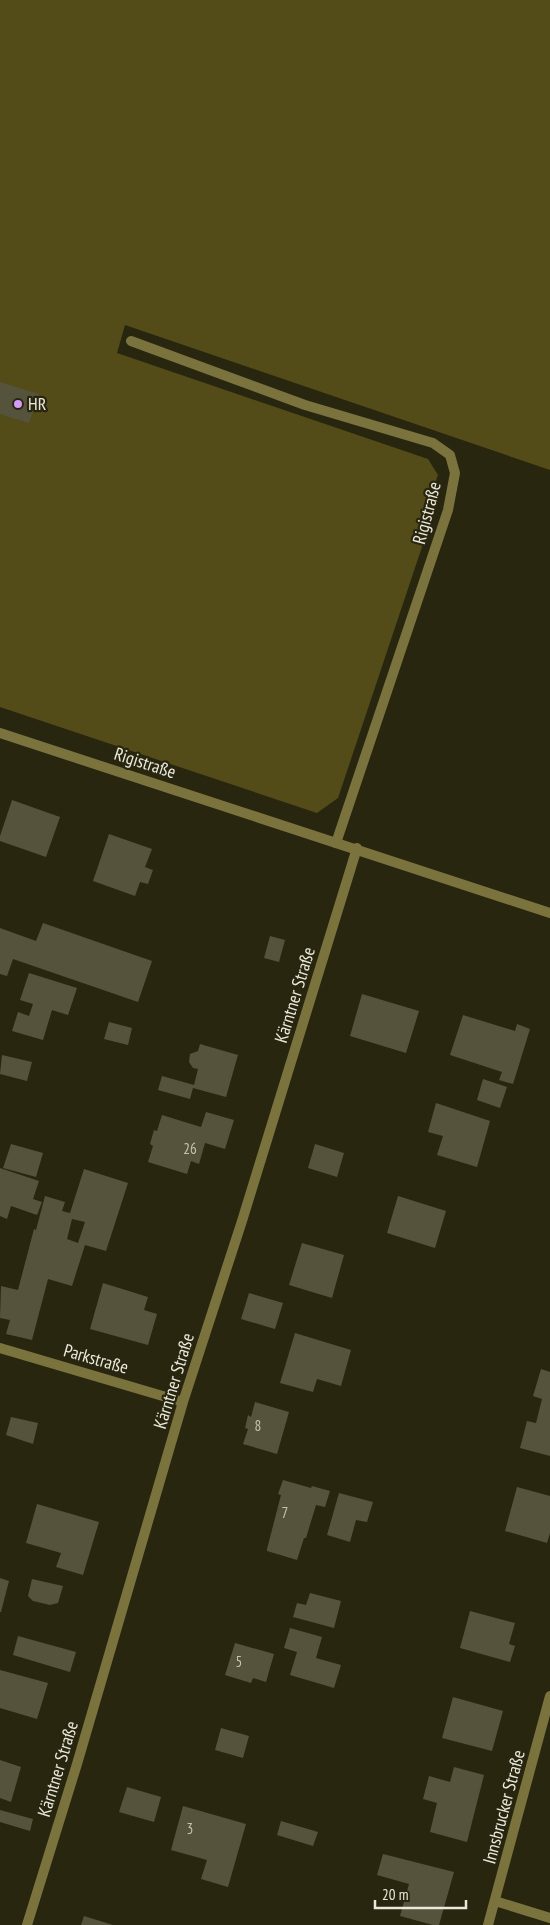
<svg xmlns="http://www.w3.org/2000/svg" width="550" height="1925" viewBox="0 0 550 1925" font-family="'PT Sans Narrow',sans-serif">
	<rect width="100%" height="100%" fill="#292610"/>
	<path fill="#534c19" d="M0,0H550V470L125,325L117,353L428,459L438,475L429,499L437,502L338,798L317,813L0,707Z"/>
	<path fill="#56533c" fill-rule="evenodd" d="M0,382L39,394L29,423L0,414Z
		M12,800L60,817L46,857L0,841V836Z
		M109,834L152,849L145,867L153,870L148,884L140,882L135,896L93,881Z
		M43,923L152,961L138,1002L13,959L7,976L0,974V928L36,941Z
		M270,936L285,940L279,962L264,958Z
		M29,973L77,988L68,1015L52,1010L43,1040L12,1031L18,1012L29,1016L33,1004L20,1000Z
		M362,994L419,1011L406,1053L350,1036Z
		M463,1015L515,1031L517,1024L530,1029L513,1084L499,1080L502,1072L450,1055Z
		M109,1022L132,1028L128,1045L104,1039Z
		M200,1044L238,1055L226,1097L193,1088L190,1099L158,1090L162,1076L194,1085L198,1069L193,1068L189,1062L190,1054L198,1051Z
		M2,1055L32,1062L27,1081L0,1074Z
		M483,1079L507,1087L500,1108L477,1100Z
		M436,1103L490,1121L477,1167L437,1155L443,1136L428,1132Z
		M206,1112L234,1120L225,1149L205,1143L199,1164L191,1161L187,1174L148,1162L153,1146L150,1144L154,1130L157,1131L162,1115L201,1127Z
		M11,1144L43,1153L36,1177L3,1168Z
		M315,1144L344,1153L337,1177L308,1168Z
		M0,1168L39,1181L33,1199L42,1202L37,1215L11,1206L7,1219L0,1216Z
		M84,1169L128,1183L106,1251L85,1245L72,1286L48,1279L32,1340L6,1334L10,1320L0,1318L1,1286L18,1290L34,1229L36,1230L45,1196L65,1202L62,1211L70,1213ZM72,1219L85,1222L78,1243L67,1239Z
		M398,1196L446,1211L435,1248L387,1233Z
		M302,1243L344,1255L332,1298L289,1285Z
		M103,1283L148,1297L144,1310L157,1314L148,1345L90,1329Z
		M249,1293L283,1303L275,1329L241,1319Z
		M295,1333L351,1350L341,1386L317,1379L313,1392L280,1383Z
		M541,1369L550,1372V1456L520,1448L527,1421L536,1423L542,1399L533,1396Z
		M255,1402L289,1412L277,1454L243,1444L248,1429L245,1428L248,1415L251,1417Z
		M11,1417L38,1423L33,1444L6,1435Z
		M283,1480L311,1488L312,1486L330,1491L325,1507L316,1505L306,1538H304L297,1560L267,1551V1549L281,1495L278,1494Z
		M517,1487L550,1496V1533L547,1543L505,1531Z
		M339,1493L373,1502L367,1522L356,1520L350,1542L327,1535Z
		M37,1504L99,1522L83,1575L56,1567L61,1553L26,1543Z
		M0,1578L9,1581L1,1612H0Z
		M32,1579L63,1586L58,1603L50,1605L33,1601L28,1596Z
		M310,1593L341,1601L334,1628L293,1617L297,1603L306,1605Z
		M470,1611L515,1623L509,1644L515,1646L510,1662L460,1648Z
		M290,1628L322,1637L316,1658L341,1665L334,1688L290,1675L297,1652L284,1648Z
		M18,1636L76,1652L70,1672L13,1655Z
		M235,1643L274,1654L266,1682L253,1678L251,1683L225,1675Z
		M0,1670L48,1683L37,1719L0,1708Z
		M453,1697L503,1711L492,1751L442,1738Z
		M221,1728L249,1736L243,1758L215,1750Z
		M0,1760L21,1767L11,1802L0,1798Z
		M454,1767L484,1775L467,1842L430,1832L437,1803L423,1799L429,1776L450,1782Z
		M127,1787L161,1797L154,1822L119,1812Z
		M183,1806L246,1824L228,1887L201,1879L207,1860L171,1850Z
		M0,1810L33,1819L30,1831L0,1822Z
		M281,1821L318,1832L313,1846L277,1835Z
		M383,1854L454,1872L439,1925H433L400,1916L409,1884L377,1875Z
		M84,1916L113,1925H81Z"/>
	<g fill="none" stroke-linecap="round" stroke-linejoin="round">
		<path stroke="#7b733e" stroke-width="10" d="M131,341L305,405L433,443L450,455L455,473L448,510L336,843"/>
		<path stroke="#7b733e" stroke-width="10" d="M0,733L550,913
			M0,1348L183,1402
			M495,1901L550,1918
			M27,1925L77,1764L183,1402L242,1221L357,848
			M488,1925L550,1696"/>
	</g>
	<circle fill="#d69bfa" stroke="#292610" stroke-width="2" cx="18" cy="404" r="5"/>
	<g text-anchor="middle" stroke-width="4.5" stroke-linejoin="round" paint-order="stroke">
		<g font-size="15" fill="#c5c4b3">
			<text x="190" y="1154">26</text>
			<text x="258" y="1431">8</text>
			<text x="285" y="1518">7</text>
			<text x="239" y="1667">5</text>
			<text x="190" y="1834">3</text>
		</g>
		<g font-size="18" fill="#eae9db" stroke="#292610" text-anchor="start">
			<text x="28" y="410">HR</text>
		</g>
		<g font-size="18" fill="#eae9db" stroke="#292610">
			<text transform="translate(427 513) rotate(-75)" y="6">Rigistraße</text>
			<text transform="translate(145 763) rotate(18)" y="6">Rigistraße</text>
			<text transform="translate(295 995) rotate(-73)" y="6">Kärntner Straße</text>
			<text transform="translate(96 1359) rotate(16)" y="6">Parkstraße</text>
			<text transform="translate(174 1381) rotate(-73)" y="6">Kärntner Straße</text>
			<text transform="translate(58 1769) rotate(-73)" y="6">Kärntner Straße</text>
			<text transform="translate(504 1807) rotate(-75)" y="6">Innsbrucker Straße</text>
		</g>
	</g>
	<path d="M375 1900v8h91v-8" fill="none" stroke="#eae9db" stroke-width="2.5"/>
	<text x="382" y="1900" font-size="15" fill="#eae9db" stroke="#292610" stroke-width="4" paint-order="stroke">20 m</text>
</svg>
